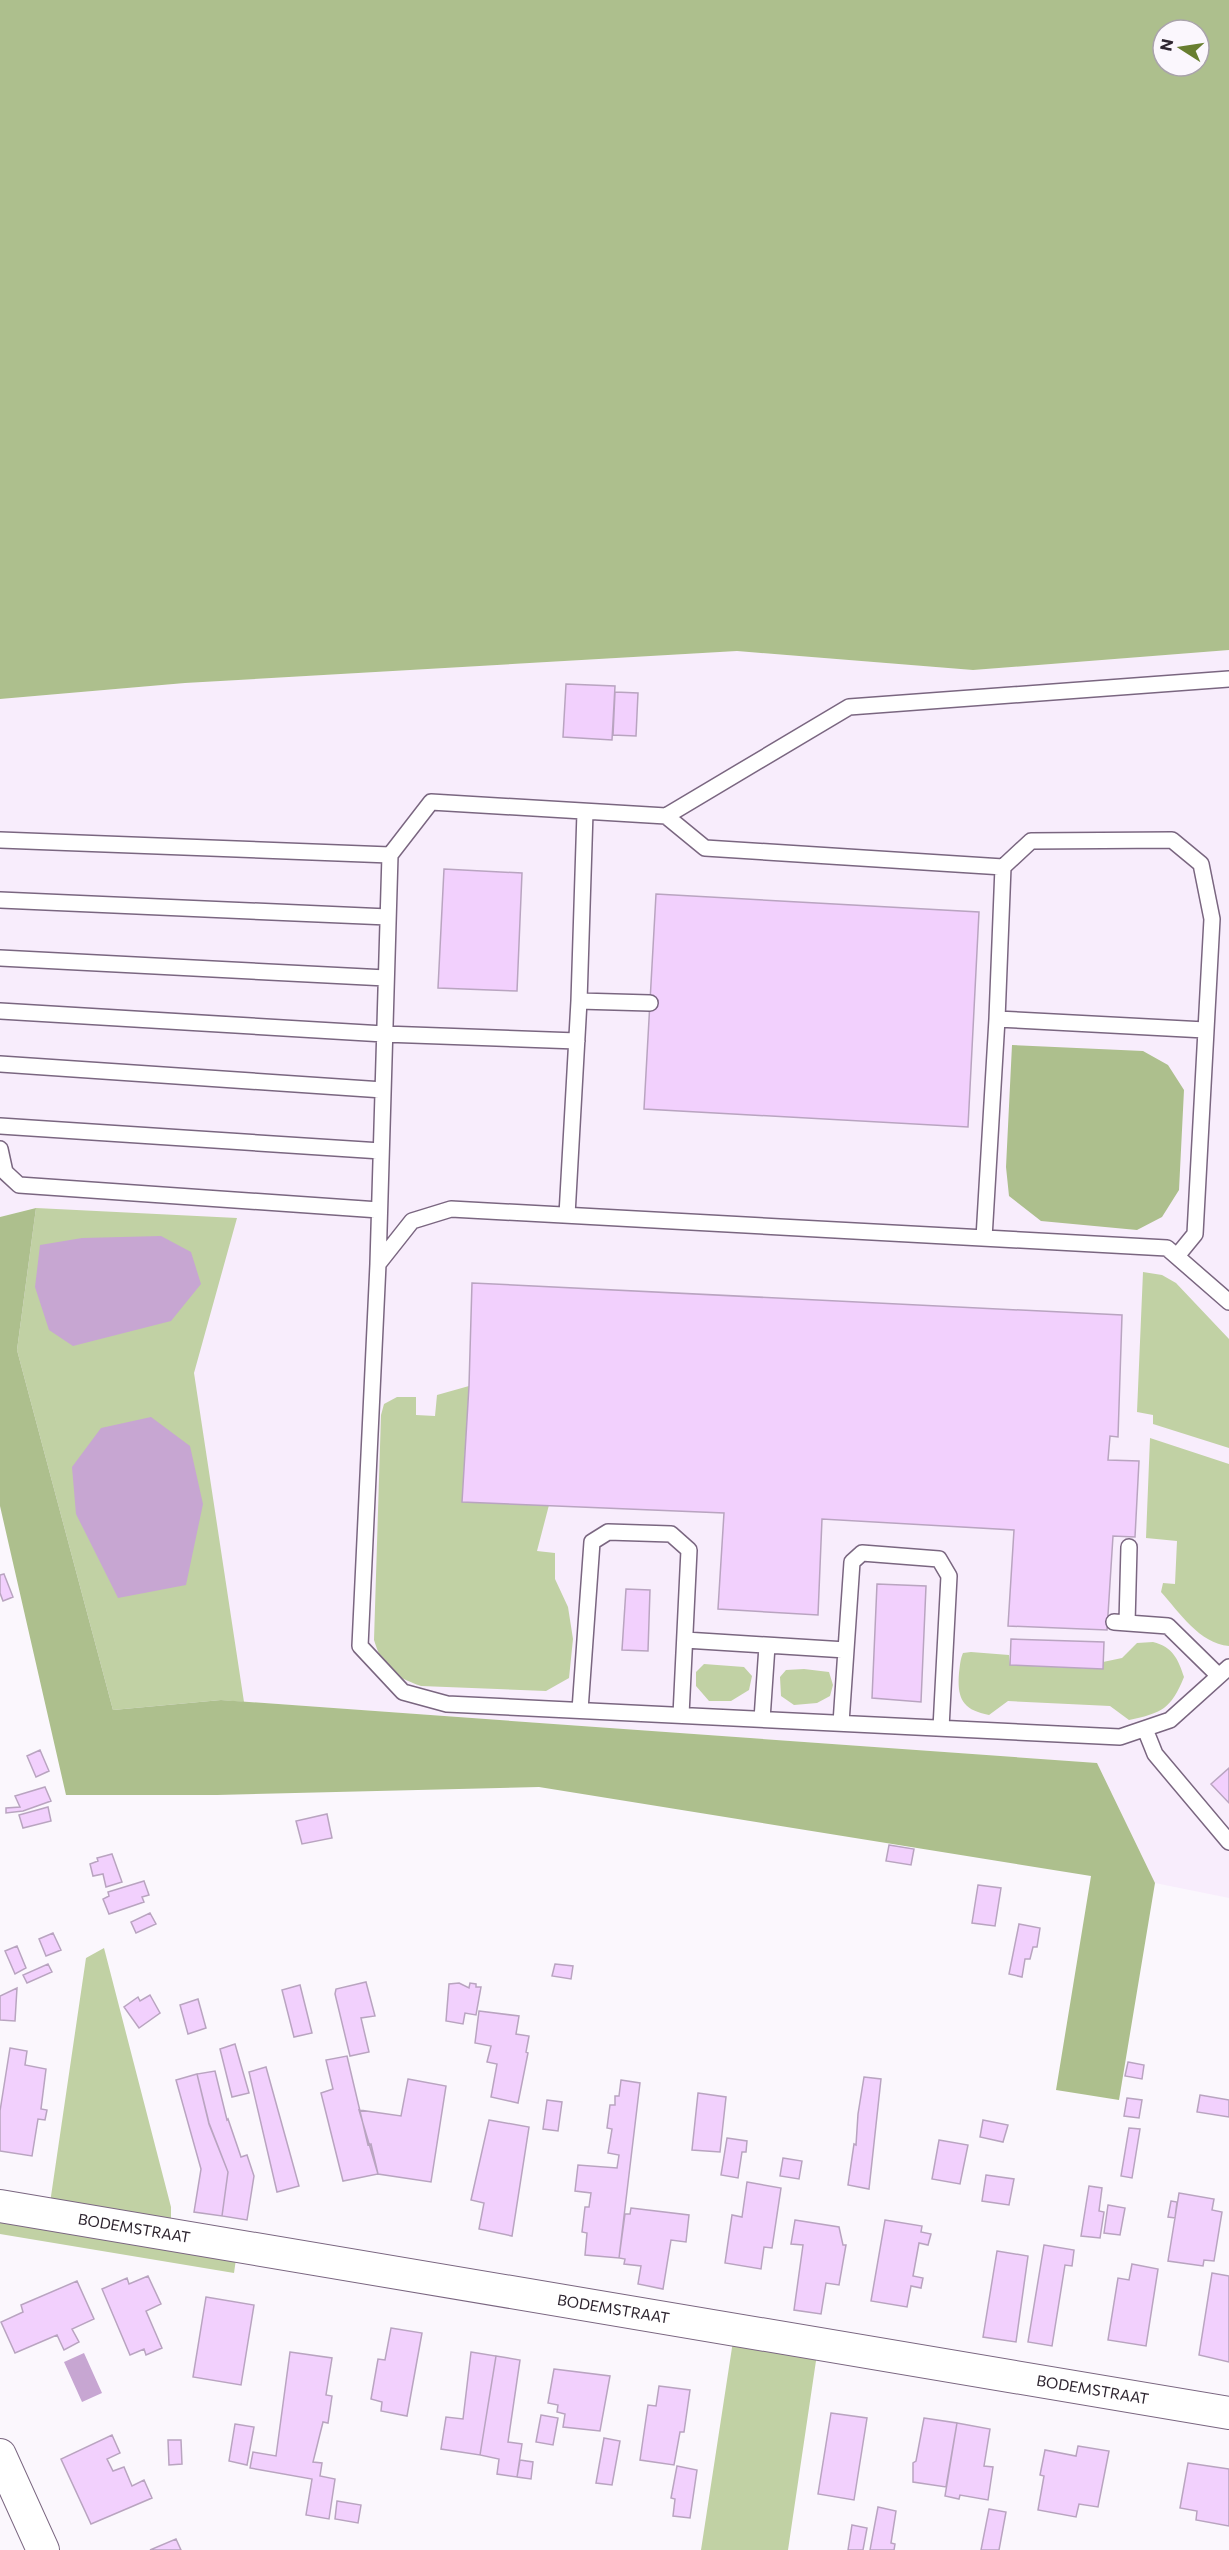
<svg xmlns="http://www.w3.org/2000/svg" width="1229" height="2550" viewBox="0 0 1229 2550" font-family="Commissioner,sans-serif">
	<rect width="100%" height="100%" fill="#fbf7fd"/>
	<path fill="#f8edfc" d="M1229,650V1898L1155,1883L1097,1763L221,1700L113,1710L17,1350L35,1208L0,1217V699L185,683L737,651L973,670Z"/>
	<path fill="#c1d1a4" d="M36,1208L237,1218L194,1373L244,1702L221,1700L113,1710L17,1350Z
		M1143,1272L1162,1275L1176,1283L1229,1339V1448L1153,1424V1415L1137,1412Z
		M469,1386L462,1502L549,1505L537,1551L555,1553V1579L568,1607L573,1639L569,1678L546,1691L421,1686C393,1676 383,1669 374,1640L381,1415L384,1404L397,1397H416V1415L435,1416L437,1395Z
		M1150,1438L1229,1464V1646C1199,1643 1180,1613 1161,1592L1163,1583L1175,1584L1177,1541L1146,1538Z
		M1153,1642C1173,1647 1178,1659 1184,1677C1171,1709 1162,1713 1129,1720L1110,1706L1008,1701L989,1715C962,1710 957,1698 959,1673C960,1666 960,1660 963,1653L971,1652L1009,1655L1010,1665L1102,1669L1103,1662L1122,1658L1137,1643Z
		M704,1664L744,1667L752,1676L749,1690L731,1701H709L696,1686V1672Z
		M804,1669L829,1672L833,1685L830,1696L817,1703L794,1705L781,1696L780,1677L786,1670Z
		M104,1948L171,2207V2223L50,2203L86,1958Z
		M0,2219L236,2259L234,2273L0,2234Z
		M733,2341L817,2354L788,2550H701Z"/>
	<path fill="#adbf8d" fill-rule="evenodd" d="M0,0H1229V650L973,670L737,651L185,683L0,699ZM1163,30H1199V66H1163Z
		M1012,1045L1143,1051L1168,1065L1184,1090L1179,1190L1162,1217L1137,1230L1041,1221L1009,1196L1006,1167Z
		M36,1208L17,1350L113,1710L221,1700L1097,1763L1155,1883L1119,2100L1056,2090L1091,1876L539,1787L217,1795H66L0,1506V1217Z"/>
	<path fill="#c7a6d2" d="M161,1236L191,1252L201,1284L171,1321L73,1346L49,1330L35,1287L40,1245L82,1238Z
		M151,1417L190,1446L203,1504L186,1585L118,1598L76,1514L72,1467L101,1428Z
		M84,2353L102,2393L82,2402L64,2362Z"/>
	<path fill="#f2d0fd" stroke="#b9a4c0" stroke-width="1.5" d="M566,684L615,686L612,740L563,737Z
		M615,692L638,693L636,736L613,735Z
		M444,869L522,873L517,991L438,988Z
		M656,894L979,912L968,1127L644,1109Z
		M472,1283L1122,1315L1118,1437L1110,1436L1108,1460L1139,1461L1135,1537L1113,1536L1107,1630L1008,1626L1014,1530L822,1519L818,1615L718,1609L724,1513L462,1502L469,1386Z
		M4,1574L13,1597L3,1601L0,1593V1575Z
		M877,1584L926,1586L921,1702L872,1698Z
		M626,1589L650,1590L648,1651L622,1650Z
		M1011,1639L1104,1642L1103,1669L1010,1665Z
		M40,1750L49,1771L36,1777L27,1756Z
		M1229,1768V1803L1211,1784Z
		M45,1787L51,1801L23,1811L6,1813V1808L20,1807L15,1796Z
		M48,1807L51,1821L23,1828L19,1815Z
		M327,1814L332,1838L302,1844L296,1821Z
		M889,1845L914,1849L911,1865L886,1861Z
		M112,1854L122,1882L106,1887L103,1874L93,1876L90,1864L98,1861L97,1858Z
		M144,1881L149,1895L142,1897L144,1902L109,1914L103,1899L109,1896L108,1892Z
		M978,1885L1001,1888L995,1926L972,1923Z
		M150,1913L156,1924L136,1933L131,1922Z
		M1019,1924L1040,1928L1037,1947H1033L1030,1959H1025L1022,1977L1009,1974Z
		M53,1933L61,1950L46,1956L39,1939Z
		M17,1946L26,1968L15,1974L5,1951Z
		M48,1964L52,1972L27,1983L23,1975Z
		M555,1964L573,1966L571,1979L552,1976Z
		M366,1982L375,2016L361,2018L369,2052L350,2056L335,1994L336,1989Z
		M459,1983L469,1988L470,1983L476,1984V1987H481L476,2015L465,2013L463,2024L446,2021L449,1984Z
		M300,1985L312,2033L294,2037L282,1990Z
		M17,1988L15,2021L0,2020V1996Z
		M150,1995L160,2013L139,2028L124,2007L138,1997L140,2001Z
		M198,1999L206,2028L188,2034L180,2005Z
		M479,2011L519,2016L516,2034L529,2036L526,2052L528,2053L518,2103L491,2097L497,2064L487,2062L491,2046L475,2043Z
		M235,2044L249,2093L232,2097L220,2049Z
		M10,2048L27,2051L25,2065L46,2069L41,2109L47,2110L45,2120L38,2119L32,2156L0,2151V2111Z
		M347,2056L368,2145L371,2144L378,2174L343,2181L321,2093L333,2089L326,2060Z
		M1128,2062L1144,2065L1142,2079L1125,2076Z
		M266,2067L299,2186L277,2192L249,2072Z
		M215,2071L227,2120L228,2119L241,2157L247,2155L254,2176L247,2220L222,2216L228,2172L209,2123L197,2074Z
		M197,2074L209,2124L228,2172L222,2216L194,2212L201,2169L176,2080Z
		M864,2077L881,2079L869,2189L848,2185L854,2144L856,2145L858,2114Z
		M408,2079L446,2086L431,2182L378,2174L359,2110L401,2116Z
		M621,2080L640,2083L619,2258L585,2255L587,2233L582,2232L585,2207H589L591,2193L575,2191L578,2165L617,2168L619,2155L608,2153L612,2129L607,2128L610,2105H615V2096H619Z
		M698,2093L726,2097L720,2152L692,2150Z
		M1200,2095L1229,2100V2117L1197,2112Z
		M1127,2098L1142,2100L1139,2118L1124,2116Z
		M547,2100L562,2102L558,2131L543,2129Z
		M489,2120L529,2127L512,2236L479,2229L484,2203L471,2200Z
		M983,2120L1008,2125L1003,2142L980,2137Z
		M1129,2128L1140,2129L1132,2178L1121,2176Z
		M727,2138L747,2141L746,2152H742L738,2178L721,2175Z
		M939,2140L968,2145L960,2184L932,2179Z
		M783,2158L802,2161L799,2179L780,2176Z
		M986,2175L1014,2179L1009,2205L982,2201Z
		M747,2182L781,2188L772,2248L764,2247L761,2269L725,2263L732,2215L742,2217Z
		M1089,2186L1102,2188L1099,2211L1104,2212L1100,2238L1081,2236Z
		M1179,2193L1214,2199L1212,2210L1222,2212L1214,2261L1204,2260L1203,2266L1168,2261Z
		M1171,2201L1177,2202L1175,2218L1168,2217Z
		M1108,2205L1125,2208L1120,2235L1104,2233Z
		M631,2208L689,2215L686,2242L671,2240L663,2289L638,2284L641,2266L624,2264L625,2259L619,2258L625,2214H630Z
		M795,2220L839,2227L843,2245H846L839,2285L826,2283L821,2314L794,2310L803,2245L791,2244Z
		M885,2220L922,2226L921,2232L931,2234L928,2245L919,2243L913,2276L923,2278L921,2288L911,2286L907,2307L871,2301Z
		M1044,2245L1074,2250L1072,2266L1065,2265L1052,2346L1028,2342Z
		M997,2251L1028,2256L1016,2342L983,2337Z
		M1132,2264L1158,2269L1146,2346L1108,2340L1118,2278L1129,2280Z
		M1212,2273L1229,2276V2362L1199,2355Z
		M148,2276L161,2304L146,2311L162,2348L146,2355L144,2349L130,2355L102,2289L127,2278L129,2284Z
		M77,2281L94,2319L72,2329L79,2342L64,2350L57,2335L15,2353L1,2322L23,2312L21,2305Z
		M206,2297L254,2305L241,2385L193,2377Z
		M391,2328L422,2333L407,2416L381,2411L382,2402L371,2399L378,2359L385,2360Z
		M290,2352L332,2358L326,2395L332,2396L328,2423L323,2422L313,2462L322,2463L320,2476L335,2479L329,2519L306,2515L312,2479L250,2468L253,2452L276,2456Z
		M471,2352L496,2356L480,2455L441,2449L446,2417L463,2419Z
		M496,2356L520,2360L508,2442L522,2444L517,2477L497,2474L499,2459L480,2455Z
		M554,2369L610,2376L600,2431L563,2427L565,2414L557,2412L558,2405L548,2403Z
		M659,2386L690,2390L684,2432H680L674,2465L640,2460L648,2405L656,2406Z
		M831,2413L867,2418L854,2500L818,2494Z
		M541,2415L558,2418L553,2445L536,2442Z
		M924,2418L957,2423L946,2487L913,2482V2463L916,2461Z
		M957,2423L990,2429L984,2466L993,2467L988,2500L960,2495L959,2499L945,2496Z
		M235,2424L254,2427L247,2465L229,2461Z
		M112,2435L120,2453L107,2459L113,2471L124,2467L132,2486L144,2480L152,2498L91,2524L61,2459Z
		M604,2438L620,2441L612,2485L596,2483Z
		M168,2440H181L182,2464L169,2465Z
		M1078,2446L1109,2451L1098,2507L1079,2504L1076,2517L1038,2510L1044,2476L1040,2475L1045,2450L1076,2456Z
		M520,2460L533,2462L531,2479L517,2477Z
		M1188,2463L1229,2469V2526L1196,2520L1197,2511L1180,2508Z
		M677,2466L697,2470L690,2518L673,2516L675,2499L671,2498Z
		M337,2501L361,2505L358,2523L335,2519Z
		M878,2507L896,2511L891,2543L895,2544L894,2550H870Z
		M989,2509L1006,2512L999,2550H981Z
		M852,2525L867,2528L863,2550H848Z
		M176,2539L181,2550H150Z"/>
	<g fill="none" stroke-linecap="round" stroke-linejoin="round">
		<g stroke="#7a6680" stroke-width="18">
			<path id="service" d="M666,816L705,848L1003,867
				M0,840L390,855
				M0,900L388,917
				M0,958L386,978
				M579,1001L650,1003
				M0,1011L384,1034L577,1041
				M997,1019L1205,1030
				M0,1064L383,1090
				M0,1126L381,1151
				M0,1149L5,1172L19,1185L379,1210
				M567,1215L579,1001L585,812
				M984,1238L997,1019L1003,867L1031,841L1172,840L1201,864L1212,919L1195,1234L1177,1256
				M378,1264L390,855L431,802L666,816L849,707L1229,679
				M1229,1302L1167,1248L451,1209L412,1221L378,1264L360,1646L403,1692L447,1704L1120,1737L1170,1720L1229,1667
				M1114,1622L1168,1626L1219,1676
				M1127,1623L1129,1547
				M685,1640L846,1650
				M580,1710L592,1542L608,1532L671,1534L689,1550L681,1715
				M762,1719L767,1646
				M841,1723L852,1562L862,1553L939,1559L949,1576L941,1728
				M1145,1729L1155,1754L1229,1842"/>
		</g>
		<g stroke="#7a6680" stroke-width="34">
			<g id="minor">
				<path id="s1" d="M0,2206L1229,2413"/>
				<path d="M0,2455L43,2550"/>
			</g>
		</g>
		<use href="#service" stroke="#fff" stroke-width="15"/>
		<use href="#minor" stroke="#fff" stroke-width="32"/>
	</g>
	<g text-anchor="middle" stroke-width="5" stroke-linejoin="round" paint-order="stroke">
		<g font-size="15" fill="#2e2530" stroke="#fbf7fd">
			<text dy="5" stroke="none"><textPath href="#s1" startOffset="136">BODEMSTRAAT</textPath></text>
			<text dy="5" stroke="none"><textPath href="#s1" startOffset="622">BODEMSTRAAT</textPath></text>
			<text dy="5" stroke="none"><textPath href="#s1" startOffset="1108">BODEMSTRAAT</textPath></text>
		</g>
	</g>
	<g transform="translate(1181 48) rotate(282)"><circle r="28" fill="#fbf7fd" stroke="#a9a3ab" stroke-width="1.5"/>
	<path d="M0-4.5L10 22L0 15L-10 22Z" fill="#687e30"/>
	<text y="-9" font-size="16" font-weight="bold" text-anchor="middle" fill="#2e2530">N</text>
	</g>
</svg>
